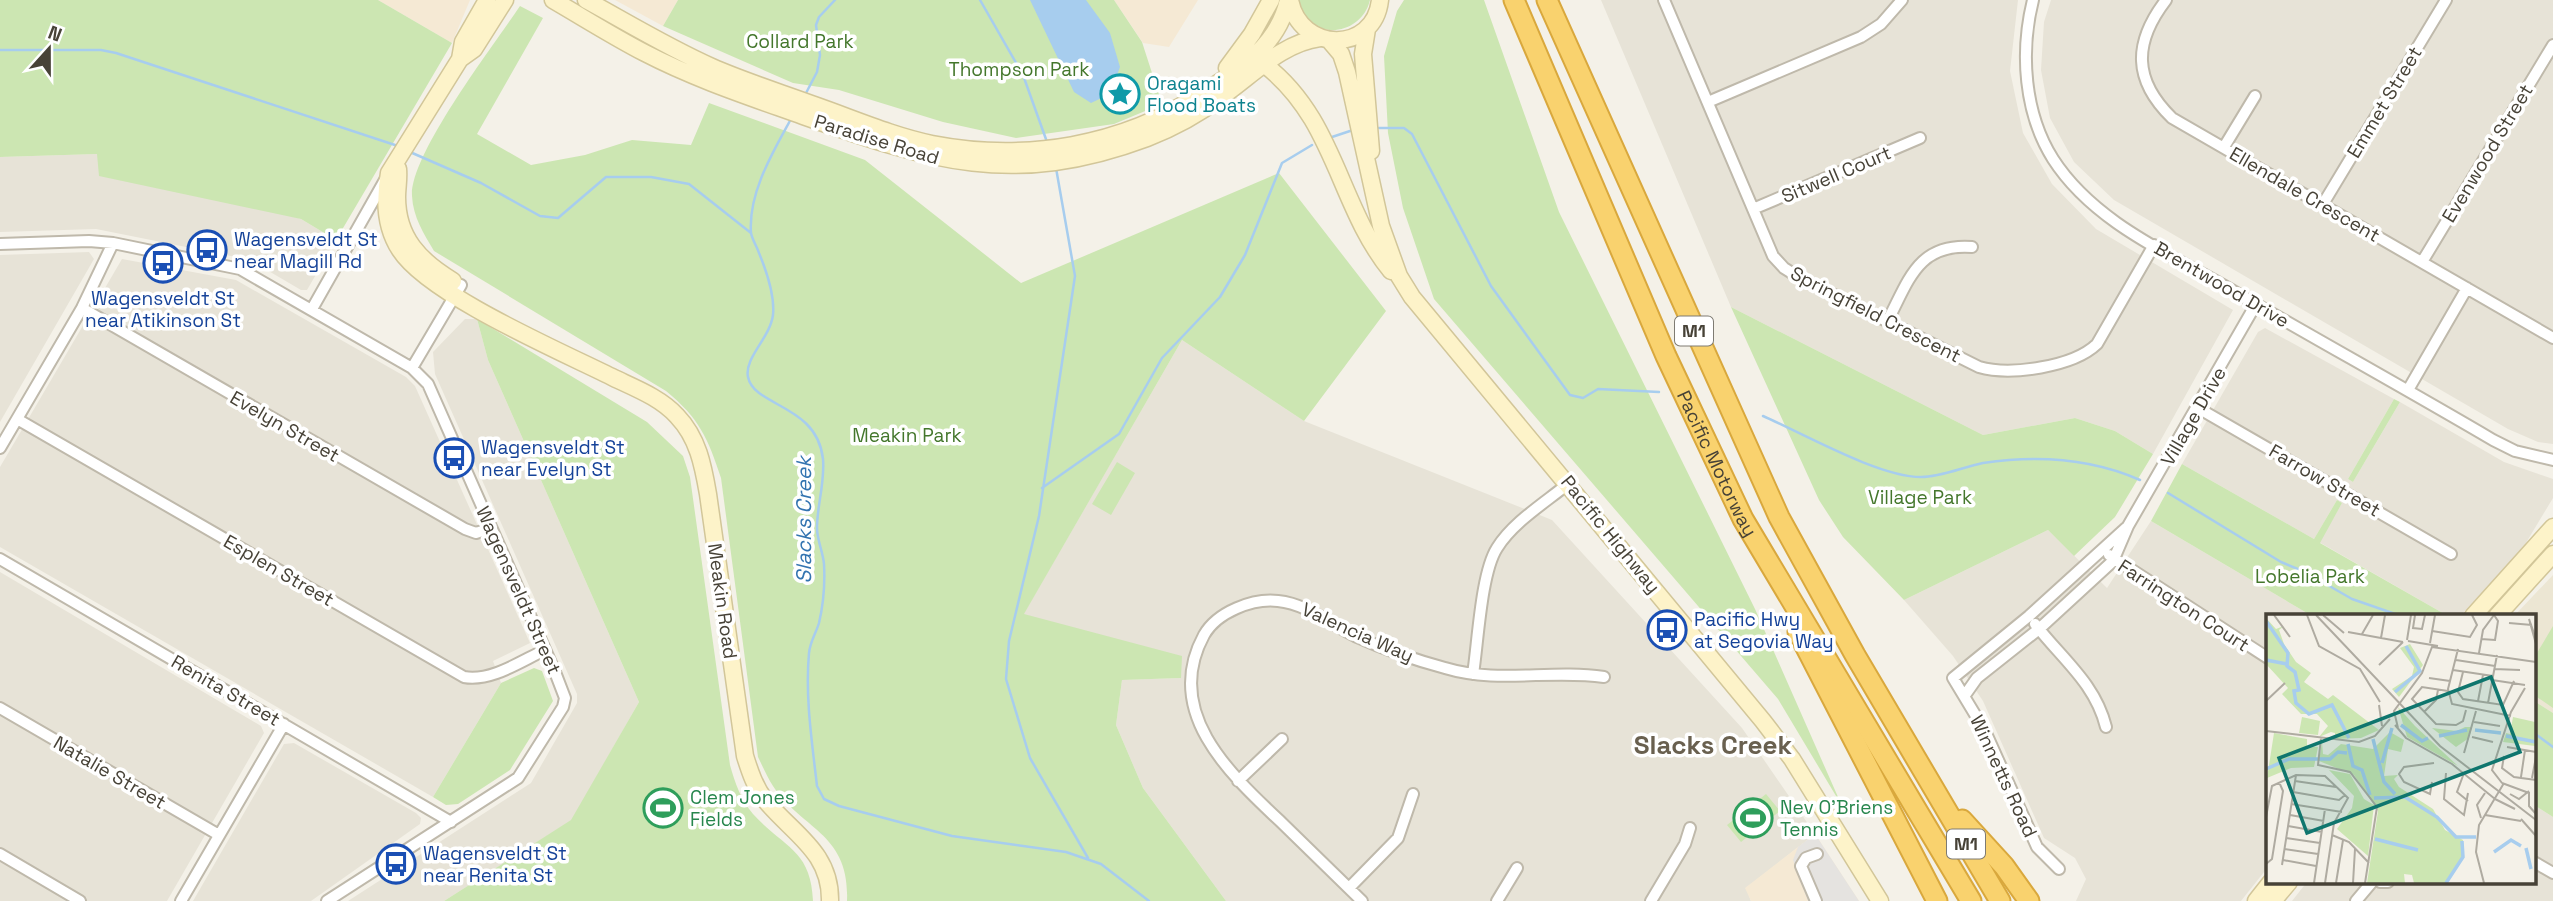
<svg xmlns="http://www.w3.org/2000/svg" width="2553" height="901" viewBox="0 0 2553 901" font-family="'Space Grotesk',sans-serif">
	<rect width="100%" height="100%" fill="#f4f1e8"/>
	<path fill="#e7e3d7" d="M1601,0H2018L2010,71L2023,133L2052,184L2096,229L2233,310L2153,454L2115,431L2075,418L1983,435L1731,307Z
		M2051,0H2553V444L2538,442L2508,429L2114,200L2074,162L2050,118L2041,70L2044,22Z
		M97,154L301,219L336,240L307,290H301L255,263L231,256L96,229L0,232V157Z
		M89,252L94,259L0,422V255Z
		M122,259L236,280L406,377L415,386L530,643L493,661L501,683L433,797L0,547V467Z
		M465,319H477L488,360L639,702L572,820L444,901H348L531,783L577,703V694L435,374L433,352Z
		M2265,328L2394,399L2348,479L2353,482L2400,402L2504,462L2553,479V498L2521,551L2460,616H2448L2319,542L2342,503L2337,500L2314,539L2182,464L2258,332Z
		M1182,340L1304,421L1552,520L1742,728L1815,834L1746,888L1751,901H1226L1143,788L1116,725L1122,680L1181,678L1023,615Z
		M2151,521L2312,616H2268V867L2241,901H2076L2086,879L2075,858L2044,838L1983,701L1953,656L1904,600L2048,530L2107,588Z
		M0,572L261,726L264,733L167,901H0Z
		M294,743L416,813L421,818L420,824L311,901H193L284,744Z
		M2534,805L2553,817V901H2292L2307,882H2534Z"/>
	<path fill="#f5e9d4" d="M378,0H470L452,43Z
		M615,0H678L663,26Z
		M1114,0H1198L1169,47L1143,43Z
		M1815,834L1859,901H1751L1745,888Z"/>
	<path fill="#ece6d3" d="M2553,575V713L2534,701V616H2514Z"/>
	<path fill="#cce6b2" d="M0,0H378L452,43L336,240L301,219L99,176L97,154L0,157Z
		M678,0H1114L1142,42L1162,104L1114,124L1016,138L943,122L839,90L793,83L663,26Z
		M1299,0H1370C1361,38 1306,42 1299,0Z
		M1404,0H1484L1559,212L1755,609L1842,806L1778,699L1434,299L1403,208L1388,133L1384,56L1397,11Z
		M520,6L543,18L477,134L531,165L585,155L632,140L691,145L709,103L865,160L1021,283L1279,173L1386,311L1304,421L1182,340L1024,614L1182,656L1181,678L1122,680L1116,725L1143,788L1226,901H847C850,833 802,830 773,786C767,777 763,767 758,757L721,478C708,438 699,418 666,391L434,251C424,234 413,217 412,196C410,154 494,45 520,6Z
		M1731,307L1983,435L2075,418L2115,431L2153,454L2115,517L2074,556L2048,530L1904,600L1843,537L1819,500Z
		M477,319L647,422L683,456L690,477L730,765C735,783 741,800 753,814C784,848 811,849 813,901H444L571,820L639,702L488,360Z
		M2394,399L2400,402L2353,482L2348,479Z
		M1117,462L1135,473L1111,515L1092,504Z
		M2182,464L2314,539L2337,500L2342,503L2320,543L2448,616H2312L2151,521Z
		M2553,626V708L2534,695V658Z
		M534,668L542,671L553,701L510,770L458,804L446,805L433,797L501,683Z
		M2534,701L2553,713V817L2534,805Z
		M1766,794L1780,811L1741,842L1727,825Z"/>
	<path fill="#e5e3e0" d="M1815,834L1859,901H1808L1793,860L1798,847Z"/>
	<path fill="#a7cdee" d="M1030,0H1086L1110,33L1120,67L1110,94L1091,103L1074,92Z"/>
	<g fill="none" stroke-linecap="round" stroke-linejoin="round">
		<path stroke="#a7cdee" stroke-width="2.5" d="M980,0L1023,75L1047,142
			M0,50H101L116,53L398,146
			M805,95L817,72L820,55L816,25L819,17L835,0
			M791,119C773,152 748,193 751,233C752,239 757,247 759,253C766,270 775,295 773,315C770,338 744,358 748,377C754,407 817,404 823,459C825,483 817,505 817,528C817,540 823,552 824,564C825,582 823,606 819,623C816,633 810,642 809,653C805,697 812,742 817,786L824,799L839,806L952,836L1066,852L1101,864L1149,901
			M1379,128H1404L1412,134L1491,286L1570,395L1583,398L1598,389L1659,392
			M1332,137L1350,131
			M410,152L481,183L540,216L558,218L606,177H651L689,184L751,233
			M1056,168L1075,276L1039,516L1009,641L1006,679L1030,758L1088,858
			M1763,416C1804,434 1879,477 1921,477C1941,477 1963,467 1983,463C2037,455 2090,458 2140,480
			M1042,488L1119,434L1162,358L1220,297L1245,255L1282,163L1312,145
			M2168,493L2281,562L2305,572L2352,599L2401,616
			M2534,733L2553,747"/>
		<g stroke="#bfb9ab" stroke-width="14">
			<path id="street" d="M1664,0L1773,256L1784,268L1800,278L1979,367C2010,376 2073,367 2097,344L2154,245
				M2033,0C2020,52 2024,113 2053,159C2094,223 2172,255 2235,292C2321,342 2408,390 2493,440L2515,451L2553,460
				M2166,0C2133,43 2133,80 2172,118L2553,338
				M1708,102L1861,37L1881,24L1902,0
				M2224,147L2255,96
				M2323,204L2446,0
				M1753,209L1920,138
				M0,244L89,241L113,243L240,269L412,368L428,384L555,672L565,698L563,707L518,778L327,901
				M2422,262L2553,45
				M82,308L465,529L476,533L491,528
				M312,309L385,180
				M1888,320C1909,280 1918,243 1972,247
				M412,368L461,285
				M2408,390L2467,288
				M2198,408L2451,554
				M17,419L464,677C491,682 521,661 545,650
				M0,448L82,308L113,243
				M2109,555L2268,658
				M0,559L451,822
				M2035,624C2062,659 2095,683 2106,727
				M1473,674C1478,642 1481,573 1497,548C1513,522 1546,502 1569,483
				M1965,695L1977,678L2039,629L2113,561L2128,526L2256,304
				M0,708L219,835
				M1238,781L1282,739
				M0,854L80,901
				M2534,862L2553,873
				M2059,869L2037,847L1985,731L1953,678L2029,616L2126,528
				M2380,882H2388
				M1349,888L1398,838L1413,794
				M181,901L284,724
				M1362,901C1335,875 1309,849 1282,823C1230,774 1162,712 1204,635C1217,612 1253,598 1278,601C1307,604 1330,624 1355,636C1384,649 1415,660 1445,668C1498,684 1550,669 1604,677
				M1497,901L1517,868
				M1651,901L1685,844L1690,828
				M1816,901L1801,866L1806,858L1817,854
				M2356,901L2372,882"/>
		</g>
		<g stroke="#d2c699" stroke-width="19">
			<path id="secondary" d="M505,0L474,49L460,59L389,173C384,200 385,227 400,250C429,295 562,352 614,378C635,388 661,398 677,416C698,438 703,465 708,494L745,756C750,772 755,787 765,800C793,834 831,852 830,901
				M553,0C584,18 614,37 645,53C695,79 750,97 803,116C931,161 1013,188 1147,138C1173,128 1199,114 1221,97C1252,76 1281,43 1320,38
				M586,0C628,23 669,48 712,67C746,82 782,93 817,106C854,119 893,136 932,144C1025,162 1122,146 1201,94C1239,70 1278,46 1288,0
				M1290,0C1300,53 1374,54 1380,0
				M1367,29L1363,54L1371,151
				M1330,41L1341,54L1347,72L1381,226L1399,276L1412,297L1763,721L1792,759L1880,901
				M460,59L463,42L487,0
				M1265,65C1336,120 1338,206 1391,271
				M1227,68L1252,34L1271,0
				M398,169C399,179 397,188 397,197C397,238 420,261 453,281
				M2473,616L2553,527
				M2497,616L2553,554
				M2256,901L2271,882
				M2273,901L2289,882"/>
		</g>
		<g stroke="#d9a83d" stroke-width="23">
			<g id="highway">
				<path id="s1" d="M1514,0L1666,356L1743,519L1971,901"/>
				<path d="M1547,0L1779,517L1855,655L2000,901"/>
				<path d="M1798,632L1937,901"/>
				<path d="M1962,820L2004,866L2029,901"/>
			</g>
		</g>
		<use href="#street" stroke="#fff" stroke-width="10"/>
		<use href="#secondary" stroke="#fdf3c9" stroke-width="16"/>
		<use href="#highway" stroke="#f9d26e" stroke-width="19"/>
	</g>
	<defs>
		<g id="sight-ring" transform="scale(2.0125)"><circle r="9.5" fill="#fff" stroke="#0f9aa8" stroke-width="1.5"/><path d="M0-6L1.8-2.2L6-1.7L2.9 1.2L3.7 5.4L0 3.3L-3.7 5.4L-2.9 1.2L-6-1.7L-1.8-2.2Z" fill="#0f9aa8"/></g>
		<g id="bus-ring" transform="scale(2.0125)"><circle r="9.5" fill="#fff" stroke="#1a4fb4" stroke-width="1.5"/><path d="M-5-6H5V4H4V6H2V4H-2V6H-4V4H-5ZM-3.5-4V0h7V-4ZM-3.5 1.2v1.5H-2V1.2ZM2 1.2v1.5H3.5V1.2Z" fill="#1a4fb4"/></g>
		<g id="stadium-ring" transform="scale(2.0125)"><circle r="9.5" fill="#fff" stroke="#2e9e5b" stroke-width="1.5"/><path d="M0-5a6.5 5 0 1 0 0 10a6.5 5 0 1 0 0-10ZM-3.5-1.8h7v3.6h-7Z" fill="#2e9e5b"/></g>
	</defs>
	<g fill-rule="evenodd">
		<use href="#sight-ring" x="1120" y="94"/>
		<use href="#bus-ring" x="207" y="250"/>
		<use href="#bus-ring" x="163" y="263"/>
		<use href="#bus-ring" x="454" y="458"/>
		<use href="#bus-ring" x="1667" y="630"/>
		<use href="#stadium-ring" x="663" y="808"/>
		<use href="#stadium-ring" x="1753" y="818"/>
		<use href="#bus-ring" x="396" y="864"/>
	</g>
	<g text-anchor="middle" stroke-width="7" stroke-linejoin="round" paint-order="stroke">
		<g fill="#fff" stroke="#7e7b73" stroke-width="2">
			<rect x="1675" y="316.5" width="38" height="29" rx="5"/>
			<rect x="1947" y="829.5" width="38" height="29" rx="5"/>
		</g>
		<g font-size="18" font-weight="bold" fill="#474237">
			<text x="1694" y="337">M1</text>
			<text x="1966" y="850">M1</text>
		</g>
		<g font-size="19" fill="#44772c" stroke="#fff">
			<text x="800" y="48">Collard Park</text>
			<text x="1019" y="76">Thompson Park</text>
			<text x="907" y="442">Meakin Park</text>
			<text x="1920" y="504">Village Park</text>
			<text x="2310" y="583">Lobelia Park</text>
		</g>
		<g font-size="19" fill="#0d838f" stroke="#fff" text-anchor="start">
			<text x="1147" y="90">Oragami<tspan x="1147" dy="22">Flood Boats</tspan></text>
		</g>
		<g font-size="19" fill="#474237" stroke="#fff">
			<text transform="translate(2384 102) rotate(-59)" y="7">Emmet Street</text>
			<text transform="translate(877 139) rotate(17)" y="7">Paradise Road</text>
			<text transform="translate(2487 153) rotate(-59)" y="7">Evenwood Street</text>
			<text transform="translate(1836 174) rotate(-23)" y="7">Sitwell Court</text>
			<text transform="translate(2305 194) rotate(30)" y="7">Ellendale Crescent</text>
			<text transform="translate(2222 284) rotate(30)" y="7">Brentwood Drive</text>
			<text transform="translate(1876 314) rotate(27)" y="7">Springfield Crescent</text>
			<text transform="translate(2193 416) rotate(-60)" y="7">Village Drive</text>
			<text transform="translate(285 426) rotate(30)" y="7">Evelyn Street</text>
			<text dy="7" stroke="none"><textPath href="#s1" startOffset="506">Pacific Motorway</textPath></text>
			<text transform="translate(2325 480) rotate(30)" y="7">Farrow Street</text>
			<text transform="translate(1611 534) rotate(51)" y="7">Pacific Highway</text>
			<text transform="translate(279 570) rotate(30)" y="7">Esplen Street</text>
			<text transform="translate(519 590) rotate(66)" y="7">Wagensveldt Street</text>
			<text transform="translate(723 601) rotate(82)" y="7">Meakin Road</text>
			<text transform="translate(2184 605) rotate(33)" y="7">Farrington Court</text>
			<text transform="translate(1358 632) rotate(24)" y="7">Valencia Way</text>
			<text transform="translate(226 690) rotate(30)" y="7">Renita Street</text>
			<text transform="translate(110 772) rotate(30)" y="7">Natalie Street</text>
			<text transform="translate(2004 776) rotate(65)" y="7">Winnetts Road</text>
		</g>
		<g font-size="19" fill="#164399" stroke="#fff" text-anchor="start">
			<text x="234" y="246">Wagensveldt St<tspan x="234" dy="22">near Magill Rd</tspan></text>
			<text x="163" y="305" text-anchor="middle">Wagensveldt St<tspan x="163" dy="22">near Atikinson St</tspan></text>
			<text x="481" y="454">Wagensveldt St<tspan x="481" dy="22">near Evelyn St</tspan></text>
			<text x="1694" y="626">Pacific Hwy<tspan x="1694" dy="22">at Segovia Way</tspan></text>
			<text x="423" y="860">Wagensveldt St<tspan x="423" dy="22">near Renita St</tspan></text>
		</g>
		<g font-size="19" fill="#27864d" stroke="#fff" text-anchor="start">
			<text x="690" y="804">Clem Jones<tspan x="690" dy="22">Fields</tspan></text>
			<text x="1780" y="814">Nev O'Briens<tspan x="1780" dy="22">Tennis</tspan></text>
		</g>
		<g font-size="21" font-style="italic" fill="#3374b0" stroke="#fff">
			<text transform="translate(804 520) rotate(-90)" y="7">Slacks Creek</text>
		</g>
		<g font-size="26" font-weight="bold" fill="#69604f" stroke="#fff">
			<text x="1713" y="754">Slacks Creek</text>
		</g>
	</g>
	<g transform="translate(2266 614)">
		<rect width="270" height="270" fill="#f4f1e8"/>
		<path d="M0,4L10,15L18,12L13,16L18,30L30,48L45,59L38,68L62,85L67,81L113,116L95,124L69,125V119L65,118L53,123L62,112L51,100H35L16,80L22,74L0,50ZM144,30L157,51L133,83L126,75L146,62L148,53L134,34ZM132,93L149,112L192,152L141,123ZM36,103L54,107L52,121L33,119ZM247,103L269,108V132L237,128L240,119L244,120ZM199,113H206L203,124L190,133L166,114L191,117ZM124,118L138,126L135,138L122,135L118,162L132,161L128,165L133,173L167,195L179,216L197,226V243L180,269H148L146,261L138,260L139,269H101L112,197L88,161L53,147L56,128L57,140L62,141L75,130L107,135ZM8,119L41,125V132L52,133L48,153L25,154L1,164ZM63,156L84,160L98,185L108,191L102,242L71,215L86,194L88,182Z" fill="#cce6b2"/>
		<path fill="none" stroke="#a7cdee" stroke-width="3.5" d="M0,7L22,39L21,52L29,58L33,76L28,77L30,89L43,100L66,91L83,124M0,46L21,50M129,78L154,57L140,32M135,111L156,127L162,124M209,116L235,119M173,122L201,116M240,122L270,128M107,125L118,168L129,180M82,130L87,152L96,156L104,181M116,149L126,114M0,155L23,145H64L72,138L81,139M108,184L139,183L171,203L190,223H210M109,225L152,236M260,234L265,255M228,238L245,226L255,232M180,269L197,243L196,227"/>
		<path fill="none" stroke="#afaba1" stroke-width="2" d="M8,1L24,23M41,1L53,32L94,55L114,88M50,1L174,132L270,206M57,1L78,19M149,1L147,14L156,15L159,1M243,9L266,11M166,17L204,23L211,11L206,1M82,18L137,28M96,20L107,1M115,24L119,1M215,25L229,26L232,7L228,1M270,25L263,5L270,30M141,26L145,1M142,27L172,32M164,29L169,1M192,35L182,75L186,90L245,102M213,39L217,16L228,1M190,46L229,52M113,51L137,28M228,55L254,56M187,56L227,62M197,58L192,78L197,85L237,91L248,67M163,64L184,67M226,66L259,71M182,77L156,73L146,85L170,110L190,111L197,107L200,96M0,87L19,69M212,87L217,61M222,89L231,41M113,91L116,112M158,98L170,86L172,76M208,108L234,112M129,111L140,124L186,150L229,185M132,114L128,97L156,59L166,33L270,48M0,117L93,128L109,122L124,105M206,123L227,128M55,124L52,151L84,158L111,193L99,269M241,133L270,138M198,139L210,97M238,142L236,154L248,163L270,166M180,159L178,185L198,201L202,179M198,159L191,178L202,187M255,163L259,136M266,164L270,143M29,167L70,173M166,168L164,180L138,168L133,160L138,153L168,149M236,169L226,156L245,98L259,74M236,169L263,179M27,178L73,186L79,181M263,178V192L270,200M244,180L253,185L263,177M229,185L249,195M25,190L76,198M24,201L58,207M219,201L255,207M0,203L6,172L30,161L59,162L82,184L68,209L59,269M215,204L211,191L219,179M255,205L270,222M22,212L56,218M66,221L83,228L103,249M20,224L54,229M18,235L52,240M17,246L50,252M0,250L6,245L17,177L13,168M16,251L30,161M48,269L59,195M70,269L77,226M87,269L89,235M218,269L210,238L213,211L238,169"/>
		<path fill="#0f766e" fill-opacity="0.15" stroke="#0f766e" stroke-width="3.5" d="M225,63L254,138L41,219L13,144Z"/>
		<rect width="270" height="270" fill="none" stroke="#474237" stroke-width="3.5"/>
	</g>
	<g transform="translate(49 49) rotate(21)" stroke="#ffffff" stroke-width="5" paint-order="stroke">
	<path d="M0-5L12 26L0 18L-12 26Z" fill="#474237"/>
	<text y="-10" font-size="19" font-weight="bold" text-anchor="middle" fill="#474237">N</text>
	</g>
</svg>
